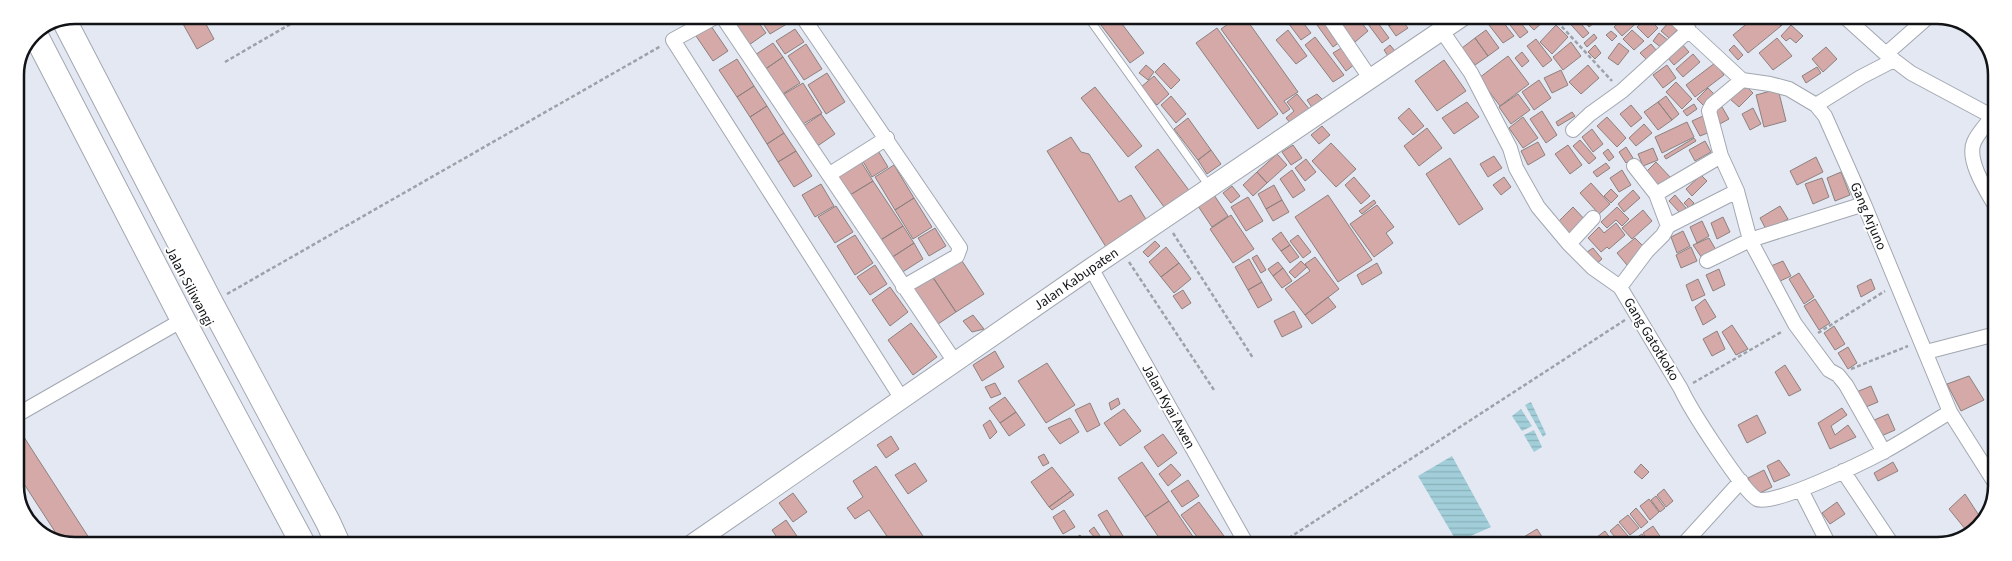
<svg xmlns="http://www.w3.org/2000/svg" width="2012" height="561" viewBox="0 0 2012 561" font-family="'Source Sans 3',sans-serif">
	<defs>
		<pattern id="water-rules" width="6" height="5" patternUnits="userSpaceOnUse" patternTransform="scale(1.25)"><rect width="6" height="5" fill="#a1ced9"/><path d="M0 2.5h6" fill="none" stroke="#8ab0ba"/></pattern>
	</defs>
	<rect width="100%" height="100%" fill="#e3e8f2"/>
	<path fill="url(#water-rules)" d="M1531,402L1546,434L1543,437L1525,405Z
		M1521,409L1532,426L1522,431L1512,416Z
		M1534,430L1542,447L1534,452L1524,435Z
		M1452,456L1491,527L1457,542L1418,476Z"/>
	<path fill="#d4a9a7" stroke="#8d8180" d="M178,15H201L214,39L197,49Z
		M729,16H754L766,33L749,45Z
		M758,16H786L790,22L770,34Z
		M1094,16H1116L1144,53L1130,63Z
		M1216,16H1231L1222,23Z
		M1239,16H1244L1298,92L1284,101L1290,109L1283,114L1221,29Z
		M1283,16H1298L1311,33L1301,40Z
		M1342,16H1356L1368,31L1355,42L1337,21Z
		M1362,16H1373L1389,38L1382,43Z
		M1386,16H1399L1400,18L1389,26L1384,18Z
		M1499,17L1514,36L1503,43L1489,25Z
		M1504,17H1516L1528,32L1520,38Z
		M1521,17H1542L1545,20L1534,30Z
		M1564,17H1575L1589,33L1583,38Z
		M1581,17H1596L1599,19L1589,27Z
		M1625,17H1643L1622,36L1614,27Z
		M1647,17L1658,28L1648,38L1637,27Z
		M1755,17H1773L1781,26L1748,53L1733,35Z
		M1773,17H1791L1781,26Z
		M1400,18L1408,28L1396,36L1389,26Z
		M1326,19L1341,41L1333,47L1317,25Z
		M1669,22L1677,30L1669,38L1661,31Z
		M709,23L728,51L713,61L694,33Z
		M1556,25L1568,37L1552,54L1540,42Z
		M1791,25L1803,36L1796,43L1790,38L1786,41L1781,36Z
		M1217,28L1278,114L1258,129L1196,43Z
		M795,29L804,42L785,54L776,41Z
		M1288,30L1307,56L1296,64L1276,40Z
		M1486,30L1499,48L1488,56L1475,38Z
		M1632,30L1644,41L1634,50L1623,39Z
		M1611,31L1617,36L1612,41L1606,35Z
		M1659,33L1669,41L1663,49L1653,41Z
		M1594,34L1597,38L1587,47L1584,43Z
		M1315,37L1344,75L1333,82L1305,45Z
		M1475,38L1488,56L1475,65L1462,48Z
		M1777,38L1792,56L1773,70L1759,53Z
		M1536,39L1552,60L1543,67L1527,46Z
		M1571,42L1581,56L1563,70L1553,57Z
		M773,43L783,57L764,70L755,55Z
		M1619,43L1629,51L1618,65L1608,58Z
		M806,44L822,69L804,80L788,56Z
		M1651,44L1657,51L1647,60L1640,53Z
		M1682,44L1689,52L1674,65L1667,57Z
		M1390,45L1395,51L1388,56L1384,50Z
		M1595,45L1601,53L1595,59L1588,52Z
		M1734,45L1743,55L1738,60L1729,50Z
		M1343,47L1355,64L1346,71L1333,53Z
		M1826,47L1837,59L1823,72L1812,59Z
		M1522,52L1529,61L1522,67L1515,58Z
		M1693,54L1700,62L1683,77L1676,69Z
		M1508,56L1529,84L1500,106L1479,78Z
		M783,57L800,83L781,95L764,70Z
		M737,59L754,86L737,97L719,70Z
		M1444,60L1466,91L1437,111L1415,81Z
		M1164,63L1180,80L1171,89L1155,72Z
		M1715,63L1724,75L1695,97L1686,85Z
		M1146,65L1154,72L1148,80L1139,73Z
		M1588,65L1599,78L1581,94L1569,82Z
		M1667,65L1676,78L1663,88L1653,75Z
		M1817,67L1821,73L1806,83L1802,76Z
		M1561,70L1568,85L1552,93L1544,78Z
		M827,73L845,102L826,114L808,85Z
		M1154,76L1169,94L1157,105L1141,87Z
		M1539,80L1551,98L1534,110L1522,92Z
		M1676,82L1692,99L1682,109L1666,92Z
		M803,83L822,113L803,124L784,94Z
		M1744,84L1753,93L1739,107L1730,99Z
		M754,86L767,106L750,117L737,97Z
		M1095,87L1142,146L1128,157L1081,98Z
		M1708,88L1715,95L1704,106L1697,99Z
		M1778,89L1786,121L1764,127L1756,95Z
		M1297,94L1310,110L1292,125L1286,118L1294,111L1287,102Z
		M1317,94L1325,102L1313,109L1307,100Z
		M1518,94L1530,110L1511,124L1499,107Z
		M1171,96L1186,114L1176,123L1161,105Z
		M1666,96L1679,114L1672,120L1658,102Z
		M1467,102L1479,117L1454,134L1442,118Z
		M1658,102L1672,120L1658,130L1644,112Z
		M1694,104L1697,109L1687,116L1683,111Z
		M1631,105L1642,118L1631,127L1620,114Z
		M767,106L784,133L767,144L750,117Z
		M1722,107L1729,119L1718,125L1711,112Z
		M1409,108L1424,126L1413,135L1398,118Z
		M1753,108L1761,124L1750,130L1742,114Z
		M1542,111L1557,135L1546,143L1530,119Z
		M1572,112L1575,116L1558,126L1556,122Z
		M821,114L835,134L816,147L802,127Z
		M1703,116L1710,132L1700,136L1692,121Z
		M1523,117L1538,138L1523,148L1509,128Z
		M1607,117L1626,138L1617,147L1597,126Z
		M1188,118L1211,150L1198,160L1174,129Z
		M1687,122L1694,137L1662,153L1655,137Z
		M1644,124L1652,133L1636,146L1629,138Z
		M1322,126L1330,135L1319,144L1311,135Z
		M1427,128L1442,148L1419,166L1404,146Z
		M1592,129L1603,144L1593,152L1582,137Z
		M784,133L796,151L778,162L767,144Z
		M1071,137L1081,152L1089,154L1119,202L1131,195L1147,221L1106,247L1047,151Z
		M1694,138L1696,141L1666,159L1664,156Z
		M1580,140L1596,158L1589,164L1573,146Z
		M1705,141L1711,152L1695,161L1689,150Z
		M1538,142L1545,155L1528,165L1521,151Z
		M1331,143L1356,169L1336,187L1312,161Z
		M1293,145L1302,158L1291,165L1282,152Z
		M1568,145L1582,165L1570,174L1555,154Z
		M1626,147L1633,158L1626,163L1619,152Z
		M1653,148L1658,160L1643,166L1638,154Z
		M877,149L888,167L872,177L861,158Z
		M1158,149L1191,193L1167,211L1135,167Z
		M1608,149L1614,157L1609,161L1603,153Z
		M1211,150L1221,164L1207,174L1198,160Z
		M796,151L812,176L794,187L778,162Z
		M1277,154L1287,165L1267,183L1257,172Z
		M1494,156L1502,168L1488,177L1480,164Z
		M1816,157L1823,172L1797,185L1790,171Z
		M1450,158L1483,209L1459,225L1426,174Z
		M1306,159L1316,172L1305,181L1295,168Z
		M860,160L873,181L850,195L837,175Z
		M1656,162L1671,178L1658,190L1644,174Z
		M1606,163L1610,168L1597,177L1593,172Z
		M894,165L914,198L895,210L875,177Z
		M1292,170L1305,190L1293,198L1280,179Z
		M1622,170L1631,185L1619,192L1610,178Z
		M1257,172L1267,183L1253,196L1243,185Z
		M1841,172L1850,195L1835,201L1827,178Z
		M1701,175L1707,181L1692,196L1686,189Z
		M1354,177L1370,196L1361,204L1345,185Z
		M1504,177L1511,187L1501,195L1493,185Z
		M1822,178L1829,197L1813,204L1805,184Z
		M873,181L903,226L879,241L850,195Z
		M1591,183L1610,204L1599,214L1580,193Z
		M821,184L834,206L815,217L802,195Z
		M1274,185L1282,200L1266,209L1258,194Z
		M1232,186L1240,196L1231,203L1223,193Z
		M1611,189L1618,196L1611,203L1604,196Z
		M1633,190L1640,198L1624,212L1618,204Z
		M1214,195L1228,216L1212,227L1198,206Z
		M1328,195L1372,260L1338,282L1295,217Z
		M1675,195L1686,208L1680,213L1669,201Z
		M1248,197L1263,221L1246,231L1231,207Z
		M914,198L932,227L913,239L895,210Z
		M1689,198L1694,203L1689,208L1684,203Z
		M1282,200L1289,212L1273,221L1266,209Z
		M1374,200L1376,203L1362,214L1359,211Z
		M1377,205L1394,227L1386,233L1393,243L1374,257L1350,224Z
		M836,206L853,232L835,243L818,217Z
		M1780,206L1788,219L1767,231L1760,218Z
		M1573,207L1587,222L1572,237L1557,223Z
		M1617,207L1629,219L1622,226L1616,220L1607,228L1601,222Z
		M1643,210L1652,221L1632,239L1622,228Z
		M1231,215L1254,249L1233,263L1210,229Z
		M1723,217L1730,232L1717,239L1711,223Z
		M1702,221L1709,236L1697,243L1690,227Z
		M1616,223L1625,235L1609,249L1607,247L1601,252L1588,238L1599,227L1604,233Z
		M903,226L914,243L891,258L879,241Z
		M935,228L946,246L929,256L918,238Z
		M1683,231L1690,246L1677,253L1671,237Z
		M1281,232L1290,245L1281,251L1272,239Z
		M855,235L873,263L855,275L837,246Z
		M1298,235L1311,252L1303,258L1290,241Z
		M1635,238L1646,249L1627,265L1617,253Z
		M1709,238L1716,250L1702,258L1693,245Z
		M1155,241L1160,246L1148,257L1143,252Z
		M914,243L923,259L901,273L891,258Z
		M1290,245L1299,257L1290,263L1281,251Z
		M1166,247L1179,263L1161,277L1149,262Z
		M1691,247L1697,261L1681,268L1676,255Z
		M1593,248L1602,259L1593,267L1584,254Z
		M1257,255L1266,270L1261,273L1252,258Z
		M1315,257L1339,289L1305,315L1285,289L1310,271L1305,264Z
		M960,258L984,294L956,312L932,276Z
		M1249,259L1262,282L1248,290L1235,267Z
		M1301,261L1307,267L1295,278L1289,272Z
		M1783,261L1791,276L1778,282L1771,266Z
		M1278,262L1283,268L1273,276L1268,269Z
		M1179,263L1191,279L1174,293L1161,277Z
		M1377,263L1382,273L1362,285L1357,275Z
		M875,265L887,284L870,295L857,277Z
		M1283,268L1292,281L1282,288L1273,276Z
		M1719,269L1725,285L1713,291L1706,275Z
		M1799,273L1814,297L1804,304L1789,279Z
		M932,276L956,312L935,326L911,289Z
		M1698,279L1705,295L1692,301L1686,285Z
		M1871,279L1875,289L1861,297L1857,286Z
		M1262,282L1272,300L1258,308L1248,290Z
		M890,287L908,312L890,326L872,300Z
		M1183,290L1191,303L1182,309L1173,296Z
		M1328,297L1336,307L1312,324L1305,315Z
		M1705,299L1716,317L1703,325L1695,307Z
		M1815,299L1830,323L1819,330L1804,306Z
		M1294,311L1302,327L1282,337L1274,321Z
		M973,315L984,329L972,332L963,321Z
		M911,323L937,357L913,375L888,340Z
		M1732,325L1748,349L1736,355L1722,332Z
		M1834,326L1845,344L1835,350L1824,333Z
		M1717,331L1725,349L1712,356L1703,339Z
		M1848,347L1857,363L1848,369L1838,353Z
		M995,351L1004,367L982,381L973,365Z
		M1047,363L1075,405L1046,423L1018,381Z
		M1785,365L1801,390L1789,396L1775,372Z
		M1969,376L1984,400L1961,411L1947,384Z
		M995,383L1001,394L991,398L985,387Z
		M1871,386L1878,402L1861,409L1854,393Z
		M1005,397L1016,412L1000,423L989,408Z
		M1118,398L1120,404L1111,410L1109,403Z
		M1090,403L1100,425L1087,432L1075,410Z
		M1842,408L1847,415L1831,426L1835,435L1848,425L1856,437L1830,449L1818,423Z
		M1124,409L1141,431L1120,446L1104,423Z
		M1016,412L1025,425L1009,436L1000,423Z
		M1888,414L1895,430L1879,437L1872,421Z
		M1757,415L1766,433L1747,443L1738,425Z
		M1070,418L1079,432L1060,444L1048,428Z
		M990,420L997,432L990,439L983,425Z
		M20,431L80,524L93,544H63L15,470V434Z
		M1163,434L1177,453L1158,467L1144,447Z
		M891,436L899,449L886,458L877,445Z
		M1044,454L1049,463L1043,466L1038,457Z
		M1779,460L1790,475L1774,482L1767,466Z
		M1142,462L1169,501L1145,517L1118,478Z
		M1893,462L1898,471L1878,481L1874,473Z
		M915,463L927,481L908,494L895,475Z
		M1171,464L1181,475L1168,486L1159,474Z
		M1641,464L1649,472L1642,479L1634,472Z
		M876,466L929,545H893L869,510L855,519L847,508L863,497L853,481Z
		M1052,467L1071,491L1049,507L1031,482Z
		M1764,470L1772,487L1756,495L1748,478Z
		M1188,480L1199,496L1182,507L1171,491Z
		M1664,489L1673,501L1666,507L1657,495Z
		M1071,491L1074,495L1052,510L1049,507Z
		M793,493L807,512L793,522L779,503Z
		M1965,494L1982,520L1974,533L1970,535L1949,509Z
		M1656,496L1665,508L1660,512L1651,500Z
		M1649,499L1659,512L1650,520L1640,506Z
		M1169,501L1198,544L1196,545H1164L1145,517Z
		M1199,502L1224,536L1216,545H1203L1181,515Z
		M1837,502L1845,514L1830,524L1822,513Z
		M1636,508L1648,522L1641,528L1630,514Z
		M1064,510L1075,527L1063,534L1053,517Z
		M1107,510L1123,536L1114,541L1098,515Z
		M1628,515L1639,528L1630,535L1619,522Z
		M786,520L803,545H782L772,530Z
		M1618,524L1628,536L1620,543L1610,531Z
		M1653,526L1666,545V546H1651L1643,533Z
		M1094,527L1100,536L1096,539L1089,531Z
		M1537,529L1548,546H1509Z
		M1605,531L1616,546H1603L1597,537Z
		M1642,534L1646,540L1637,546H1633L1631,541Z
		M1080,535L1087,545H1067V544Z
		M824,537H835L839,545H830Z
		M819,538L824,545H808Z
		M1108,538L1113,545H1099V544Z"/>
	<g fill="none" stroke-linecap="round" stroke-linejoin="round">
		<g stroke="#a2a7b1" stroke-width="9">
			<path id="lane" d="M1087,16L1209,186"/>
		</g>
		<g stroke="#a2a7b1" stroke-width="16">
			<path id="street" d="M717,16L673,40L902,399
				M722,16L955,362
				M802,16L960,248L957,256L903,287
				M1328,16L1370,78
				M1674,17L1742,80L1770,84L1789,89L1816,105L1825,116L1864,204L1950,412L1995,483
				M1845,17L1886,54L1911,73L1997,119
				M1442,31L1471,73L1510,148L1516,168L1538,207L1569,244L1593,268L1620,287L1681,389C1690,409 1742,490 1757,499C1773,507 1866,461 1885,451C1907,439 1928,425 1950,412
				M1886,54L1928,17
				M1742,80L1712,105L1709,111L1721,156L1737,191L1750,240L1795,324L1829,370L1838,375L1846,385L1884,452
				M1816,105L1861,77L1894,60
				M1992,117C1986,125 1978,133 1974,142C1966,160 1987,192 1996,207
				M1573,130L1590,114L1622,91L1689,30
				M1634,166L1656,194L1668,226
				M830,174L887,138
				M1656,194L1721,156
				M1569,244L1593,218
				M1707,261L1750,240L1864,204
				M1091,268L1247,545
				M1620,287L1647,251L1663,235L1668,226L1737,191
				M1926,352L1996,334
				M15,416L172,326
				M1843,471L1893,546
				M1801,490L1827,541
				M1682,546L1741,481"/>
		</g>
		<g stroke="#a2a7b1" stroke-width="21">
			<g id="secondary">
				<path id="s1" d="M691,545L1091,268L1463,16"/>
			</g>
		</g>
		<g stroke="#a2a7b1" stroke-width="26">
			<path id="highway" d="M64,20L211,303L328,522L338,544
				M34,32L183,320L303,544"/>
		</g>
		<path stroke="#9da1a8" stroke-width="2.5" stroke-dasharray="4 2.5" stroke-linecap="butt" d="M1553,17L1612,81
			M225,62L306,15
			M1173,233L1253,358
			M1129,262L1214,390
			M227,294L661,46
			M1818,333L1885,291
			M1851,369L1908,346
			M1693,383L1783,331
			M1278,545L1625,320"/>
		<use href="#lane" stroke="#fff" stroke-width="7"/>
		<use href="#street" stroke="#fff" stroke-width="14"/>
		<use href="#secondary" stroke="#fff" stroke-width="19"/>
		<use href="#highway" stroke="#fff" stroke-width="24"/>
	</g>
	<g text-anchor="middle" stroke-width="4" stroke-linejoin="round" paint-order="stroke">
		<g font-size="14" fill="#111316" stroke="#fff">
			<text transform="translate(1869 216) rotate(67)" y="5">Gang Arjuno</text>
			<text dy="5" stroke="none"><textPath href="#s1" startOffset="468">Jalan Kabupaten</textPath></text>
			<text transform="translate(190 286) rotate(62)" y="5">Jalan Siliwangi</text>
			<text transform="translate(1652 339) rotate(59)" y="5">Gang Gatotkoko</text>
			<text transform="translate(1169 406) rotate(61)" y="5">Jalan Kyai Awen</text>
		</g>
	</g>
	<path d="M0 0H2012V561H0ZM75 24H1937A51 51 0 0 1 1988 75V486A51 51 0 0 1 1937 537H75A51 51 0 0 1 24 486V75A51 51 0 0 1 75 24Z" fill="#fff" fill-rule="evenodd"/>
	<path fill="none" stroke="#111316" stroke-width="2.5" d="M75 24H1937A51 51 0 0 1 1988 75V486A51 51 0 0 1 1937 537H75A51 51 0 0 1 24 486V75A51 51 0 0 1 75 24Z"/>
</svg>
